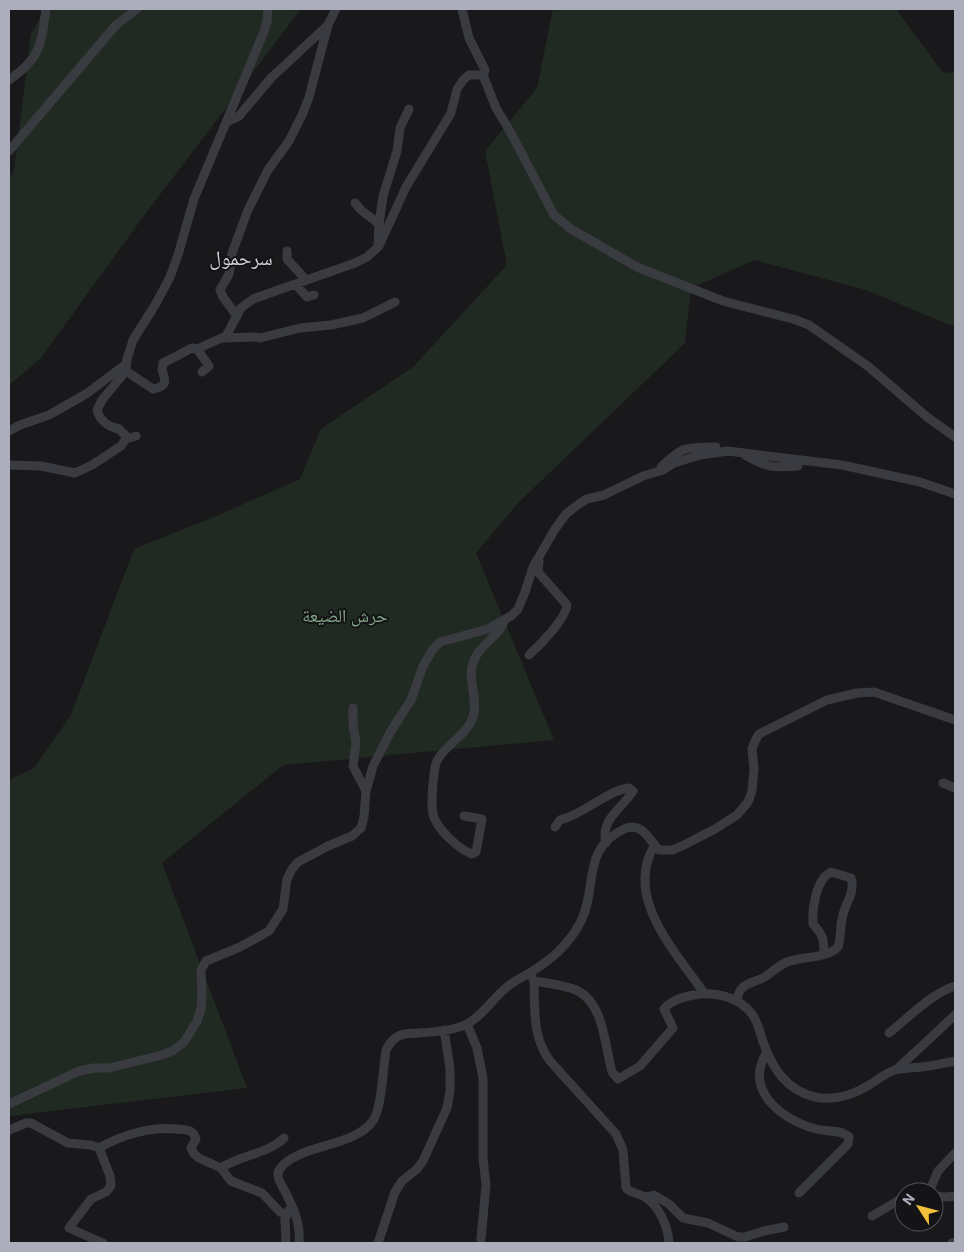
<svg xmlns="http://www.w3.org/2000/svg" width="964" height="1252" viewBox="0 0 964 1252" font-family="Roboto,'Noto Naskh Arabic',sans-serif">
	<rect width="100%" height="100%" fill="#19191b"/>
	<path fill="#212a22" d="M45,9H301L143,217L40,359L9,385V177L14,171L31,34Z
		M553,9H896L943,73L955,72V327L866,290L755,260L691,288L685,343L518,503L476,553L554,740L283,765L162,863L247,1088L9,1116V780L34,768L71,715L134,549L212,518L300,479L321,429L413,367L507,265L485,151L537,88Z"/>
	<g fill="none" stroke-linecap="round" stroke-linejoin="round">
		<path stroke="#3a3b40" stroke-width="9" d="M268,9L267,22L263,34L194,199L178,255L170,277L155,305L133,340L127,359L126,371L153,389C168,386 166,381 162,370L163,363L192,348L197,349L226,336L241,308L253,299L355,263L367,257L379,246L406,187L451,113L457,89L464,79L469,75H483
			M462,9L469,38L485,70L483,75L496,108L511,133L554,215L571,229L637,267L723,301L793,319L809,325L869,367L927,417L955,437
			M9,80C41,58 41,45 46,9
			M227,122L239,116L271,78L328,25L336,9
			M9,151L116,25L137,9
			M355,203L361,210L379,224
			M378,243L379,224L383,196L397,151L400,128L409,109
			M287,251V259L306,280
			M295,284L307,297L314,295
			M237,316L223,297L220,290L229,274L232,253L248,210L268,170L289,141L303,113L309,97L328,25
			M223,338L254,337L260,338L300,328L331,325L363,318L395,302
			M197,349L209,366L202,372
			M9,431L20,425L49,415L86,394L126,364
			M126,439L136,436
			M745,455C768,468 772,468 798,466
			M9,465L41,466L75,473L92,465L121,446L126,439V436L119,429C109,427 100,421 97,410L102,400L126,371
			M661,467C684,445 684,448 716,447
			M529,655C540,645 565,620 567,605L538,572L539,561
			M353,708V725L356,743L353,766L366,791
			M943,783L955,788
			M464,816L482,819L476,852L472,854C458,849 436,828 433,814C431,804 432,794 433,783C434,776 434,767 437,761C446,743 466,737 473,717C479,697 465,678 475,658C482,643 501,635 505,619
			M555,827L560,820C585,814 606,791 629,788L633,791C622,809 600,819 606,843
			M654,846C624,898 675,951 704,993
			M530,973L534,981C548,983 563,985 576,990C604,1002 605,1047 612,1072L618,1079L640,1066L673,1028L664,1009C671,1000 683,997 694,995C715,991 739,997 752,1014C758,1022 760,1033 763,1042C773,1069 786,1090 815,1097C834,1101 853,1095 869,1085C878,1080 885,1073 895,1070C903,1068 913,1068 922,1067C933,1066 944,1063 955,1061
			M534,981C535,1009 532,1037 550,1061L616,1134L623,1150L626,1188C630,1193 637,1193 643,1196C659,1204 668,1227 669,1243
			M737,1000C739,985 748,984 761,979C770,975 777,966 787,962C802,956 827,959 838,947C841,938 840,928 842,919C844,905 856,892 851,878L831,872C816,879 812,908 813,924C823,935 824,939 824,954
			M467,1024L477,1048L483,1078V1158L486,1185L481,1239
			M889,1033C908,1018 932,993 955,986
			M767,1052C743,1090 781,1119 816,1129C826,1132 841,1129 849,1137L848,1144L799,1193
			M897,1069L955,1015
			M9,1104L79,1071L94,1068H109L162,1055L174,1050L184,1042L197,1021L201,1009L202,995L201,970L206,961L240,947L269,931L283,909L287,879L292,869L298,862L328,846L352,836L361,828L364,817L366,791L373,766L391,731L411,700L423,666L433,649L440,642L488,629L511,616L518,609L525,592L533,567L555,529L566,514L580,503L587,499L604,495L643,476L663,470L674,463L700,455L728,451L842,465L920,482L955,494
			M9,1130L26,1123H31L68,1143L91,1145L99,1148C122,1135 151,1126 177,1129C186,1130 193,1129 196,1139L191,1148L194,1154L199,1158L221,1168L231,1181L262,1193L280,1212L285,1214
			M99,1148L110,1176L111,1186L106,1192L91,1199L69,1228L103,1243
			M221,1168C240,1155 268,1154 284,1138
			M918,1192H919
			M929,1192L938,1171L955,1153
			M934,1196L947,1197L955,1196
			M646,1197L654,1195L669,1204L683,1218L708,1223L738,1237H745L764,1231L784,1227
			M872,1216L904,1197
			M286,1243L285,1219L289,1210
			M299,1243C301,1219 290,1201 279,1180C278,1176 277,1172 280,1169C295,1145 354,1147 372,1122C382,1110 383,1067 386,1050C390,1042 395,1036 404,1034C424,1032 448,1033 467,1024C484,1015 492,999 506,988C512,982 521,978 528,974C551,960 569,945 581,921C598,887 581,849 624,829C642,821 649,840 659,850H672L682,846L715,829L737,815L748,802L752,791L754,769L752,749L756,739L759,734L827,700L857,693L874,692L955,720
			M378,1243L395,1192L402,1181L417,1169L423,1161L447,1108L450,1091V1068L444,1030
			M952,1243L955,1242"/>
	</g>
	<g text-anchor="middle" stroke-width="4" stroke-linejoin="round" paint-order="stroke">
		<g font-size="18" fill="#83a687" stroke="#141416">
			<text x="345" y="622">حرش الضيعة</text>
		</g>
		<g font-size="20" fill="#cdcfd7" stroke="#141416">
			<text x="241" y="265">سرحمول</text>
		</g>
	</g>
	<rect width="964" height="1252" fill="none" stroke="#acafbb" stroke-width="20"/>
	<g transform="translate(919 1207) rotate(306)"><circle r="24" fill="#141416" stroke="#515258"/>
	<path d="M0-4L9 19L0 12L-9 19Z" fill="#f3bf3a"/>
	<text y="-8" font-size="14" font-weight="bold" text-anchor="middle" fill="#acafbb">N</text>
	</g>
</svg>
